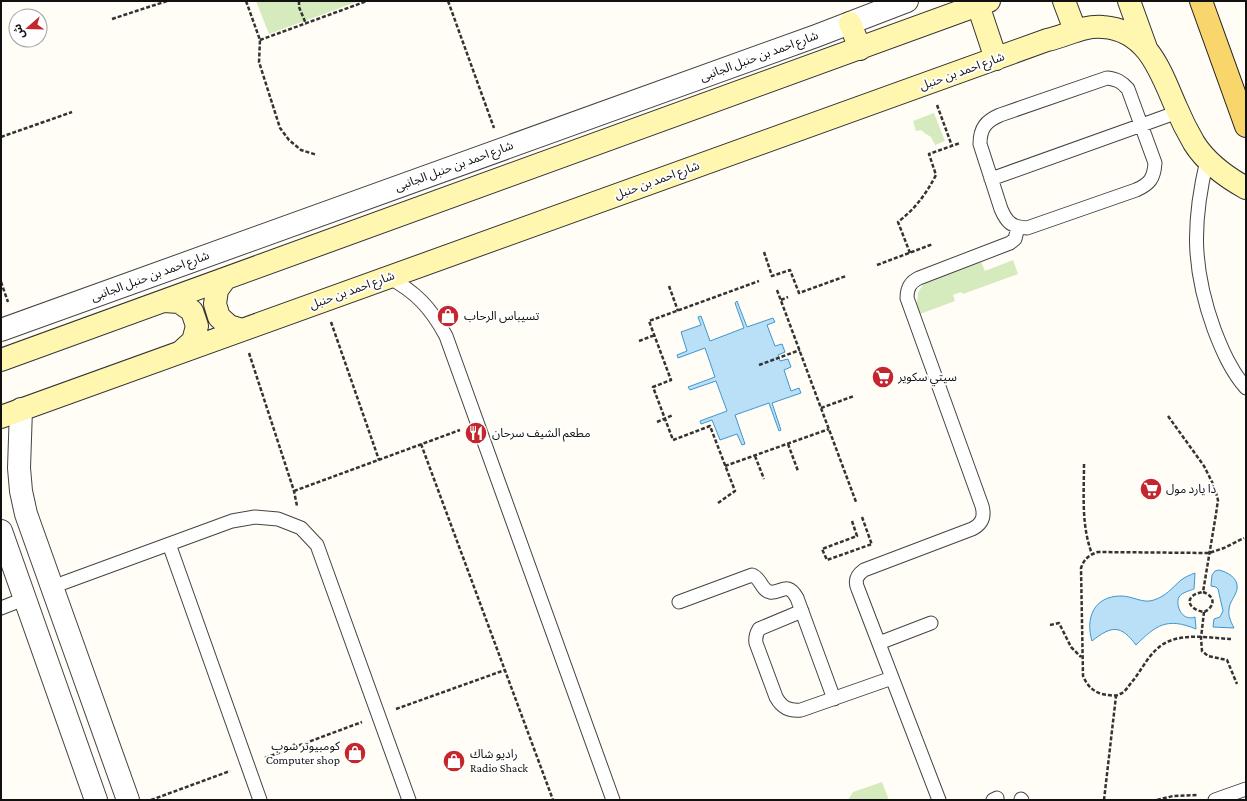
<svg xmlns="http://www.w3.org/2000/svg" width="1247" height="801" viewBox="0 0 1247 801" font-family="'Crimson Pro','Noto Sans Arabic',serif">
	<rect width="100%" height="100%" fill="#fffdf5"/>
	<path fill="#d5ebbd" d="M256,1H359L269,34Z
		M934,113L945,141L935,145L931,137L926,134L921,130L916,131L913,121Z
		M1013,260L1018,274L963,294L961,292L953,295L955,301L920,314L917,304L918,293L922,286L929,280L981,262L985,271Z
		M882,782L889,800H848L853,792Z"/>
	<path fill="#b9e0f7" stroke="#3f96cf" d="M737,301L747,327L773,318L775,322L767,325L775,346L782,344L785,352L778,355L780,361L788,359L791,367L784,370L791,391L799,388L801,393L772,403L781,430L779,431L769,403L735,415L745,444L742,445L737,434L720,440L712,420L701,424L700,421L727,411L716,381L690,390L688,387L715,377L705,348L678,358L677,355L687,351L681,332L701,325L698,317L701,316L710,341L744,328L735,303Z
		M1219,570C1227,572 1239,578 1237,589C1236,596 1229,602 1229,610C1228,616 1231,622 1234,628L1213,627L1214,619L1220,617L1223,611L1218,589L1216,587L1211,586V585L1212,575L1215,571Z
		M1195,573L1194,589C1190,591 1182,592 1179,597C1175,605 1182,622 1195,617L1196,629C1167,617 1156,625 1136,645C1121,625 1112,625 1092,641C1085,618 1094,596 1121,596C1133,596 1143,604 1154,600C1166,596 1172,588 1181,580C1185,577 1190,575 1195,573Z"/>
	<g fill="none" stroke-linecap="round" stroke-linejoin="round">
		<g stroke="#444" stroke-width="15">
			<path id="lane" d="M1107,78C1117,79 1122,82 1128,89L1155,163C1154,178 1150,184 1136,190L1027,228C1012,227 1007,223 1001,209L980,144C980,128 986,121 1000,115Z
				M1207,160C1192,223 1192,268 1214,329C1222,350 1231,371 1246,388
				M991,179L1178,112
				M388,277C416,292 431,308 446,336L613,800
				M169,544L260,800
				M52,587L232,521L255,517L278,519L301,528L317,545L409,800
				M679,602L752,575C761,578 761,590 770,592C781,594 787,580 797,598L834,699
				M1,608L24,599
				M802,611L759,629C756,634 755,637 756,643L776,697C782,708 789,711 801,710L892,678
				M879,643L931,623
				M1021,799L1022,800
				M939,800L858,589C854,580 857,575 864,570L972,529C982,524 985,517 982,506L907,298C907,288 910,282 919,278L1010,243L1015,239L1018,227
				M993,800L997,798
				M1215,800L1246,789"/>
		</g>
		<g stroke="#444" stroke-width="24">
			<path id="street" d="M1,330L816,36L907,1
				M21,409L19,468L21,491L26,514L128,800
				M1,531L96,800"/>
		</g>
		<g stroke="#333" stroke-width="24">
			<path id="secondary" d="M1064,1L1075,30
				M1129,1L1146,48
				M978,5L996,59
				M850,23L860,49
				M225,279L217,290L215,304L219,317L229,326L242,330
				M164,301L179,302L192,311L197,326L193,341L182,351
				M1,360L989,1
				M1,417L1047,40C1066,36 1083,25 1103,27C1148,30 1161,73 1176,107C1181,119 1187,131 1194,143C1206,162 1226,177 1246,188"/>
		</g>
		<g stroke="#222" stroke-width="24">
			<path id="primary" d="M1201,1L1246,126"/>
		</g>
		<path stroke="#333" stroke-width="2.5" stroke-dasharray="4 2" stroke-linecap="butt" d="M246,1L260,40L259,62L280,128L289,140L301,150L317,155
			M299,1V7L306,24
			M448,1L494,128
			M112,19L167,1
			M260,40L367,1
			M937,105L952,146
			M1,137L72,112
			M764,252L772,276L790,270L799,293L846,276
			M910,253L898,222C915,209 926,194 936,175L929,154L960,143
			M877,265L933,244
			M1,282L8,302
			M669,286L678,311
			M777,290L856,502
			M781,300L788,297
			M331,322L379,460
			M639,341L655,335
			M249,353L294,491L297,506
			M759,365L800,350
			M821,408L854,396
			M1168,416L1204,466L1214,486L1218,500L1216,514L1203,592
			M657,422L673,415
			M421,444L553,800
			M788,444L798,471
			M755,456L764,479
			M1084,464C1084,494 1081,525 1092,554
			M725,466L829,429
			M294,491L460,430
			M718,503L735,491L710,426L673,440L653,387L671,380L649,321L759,281
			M862,517L872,545
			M852,521L857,536L822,549L827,560L872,544
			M1203,592C1215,596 1216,606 1204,612C1186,609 1184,595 1203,592Z
			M1204,612L1201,638L1202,651L1208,656L1227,660L1237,684
			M1050,625L1059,623L1071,647L1081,657
			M1231,639C1210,638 1187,633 1167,642C1150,650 1143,669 1131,683C1128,687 1125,692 1120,694C1115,697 1108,695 1102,694C1092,691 1087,685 1083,676L1081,568C1084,559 1089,555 1098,552L1209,553L1224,548L1244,538
			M396,709L505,670
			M265,758L362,722
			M151,800L230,771
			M1104,800L1116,696
			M1157,800L1173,796L1197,795"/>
		<use href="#lane" stroke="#fff" stroke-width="13"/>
		<use href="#street" stroke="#fff" stroke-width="22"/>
		<use href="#secondary" stroke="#fff6b0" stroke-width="22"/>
		<use href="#primary" stroke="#f9d66b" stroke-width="22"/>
	</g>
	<defs>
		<g id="shop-disc" transform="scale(1.15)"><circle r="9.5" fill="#c4262e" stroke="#fff"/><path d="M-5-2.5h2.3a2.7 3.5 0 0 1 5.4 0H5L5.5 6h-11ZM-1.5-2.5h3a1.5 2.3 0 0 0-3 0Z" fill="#fff"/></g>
		<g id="supermarket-disc" transform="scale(1.15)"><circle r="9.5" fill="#c4262e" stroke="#fff"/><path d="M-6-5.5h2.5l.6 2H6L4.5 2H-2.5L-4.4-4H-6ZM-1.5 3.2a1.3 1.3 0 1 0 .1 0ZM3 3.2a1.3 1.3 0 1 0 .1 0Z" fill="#fff"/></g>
		<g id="restaurant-disc" transform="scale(1.15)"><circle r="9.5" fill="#c4262e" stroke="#fff"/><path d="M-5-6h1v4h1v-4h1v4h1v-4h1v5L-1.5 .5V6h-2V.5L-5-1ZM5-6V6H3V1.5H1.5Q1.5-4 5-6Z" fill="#fff"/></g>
	</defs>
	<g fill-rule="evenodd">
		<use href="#shop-disc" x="448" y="316"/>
		<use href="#supermarket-disc" x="883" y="377"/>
		<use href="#restaurant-disc" x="476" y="433"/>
		<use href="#supermarket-disc" x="1151" y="489"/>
		<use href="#shop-disc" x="355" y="753"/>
		<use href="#shop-disc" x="454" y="761"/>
	</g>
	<g text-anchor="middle" stroke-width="4" stroke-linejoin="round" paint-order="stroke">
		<g font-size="12" fill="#111" stroke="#fff">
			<text transform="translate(759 56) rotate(-20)" y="4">شارع احمد بن حنبل الجانبى</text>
			<text transform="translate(962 71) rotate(-20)" y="4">شارع احمد بن حنبل</text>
			<text transform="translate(454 166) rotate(-20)" y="4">شارع احمد بن حنبل الجانبى</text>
			<text transform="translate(657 180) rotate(-20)" y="4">شارع احمد بن حنبل</text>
			<text transform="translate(150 276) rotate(-20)" y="4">شارع احمد بن حنبل الجانبى</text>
			<text transform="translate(352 290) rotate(-20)" y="4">شارع احمد بن حنبل</text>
		</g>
		<g font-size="12" fill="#111" stroke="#fff" text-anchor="start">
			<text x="464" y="320">تسيباس الرحاب</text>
			<text x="898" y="381">سيتي سكوير</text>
			<text x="492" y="437">مطعم الشيف سرحان</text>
			<text x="1166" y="493">ذا يارد مول</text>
			<text x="340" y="750" text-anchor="end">كومبيوتر شوب<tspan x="340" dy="14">Computer shop</tspan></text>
			<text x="470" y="758">راديو شاك<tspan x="470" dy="14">Radio Shack</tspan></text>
		</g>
	</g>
	<rect width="1247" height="801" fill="none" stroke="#111111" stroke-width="4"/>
	<g transform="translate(28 28) rotate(250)"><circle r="19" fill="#ffffff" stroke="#a0a0a0"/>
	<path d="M0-3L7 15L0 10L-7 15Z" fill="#c4262e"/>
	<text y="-6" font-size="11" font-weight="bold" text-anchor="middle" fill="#111111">ش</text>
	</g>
</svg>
